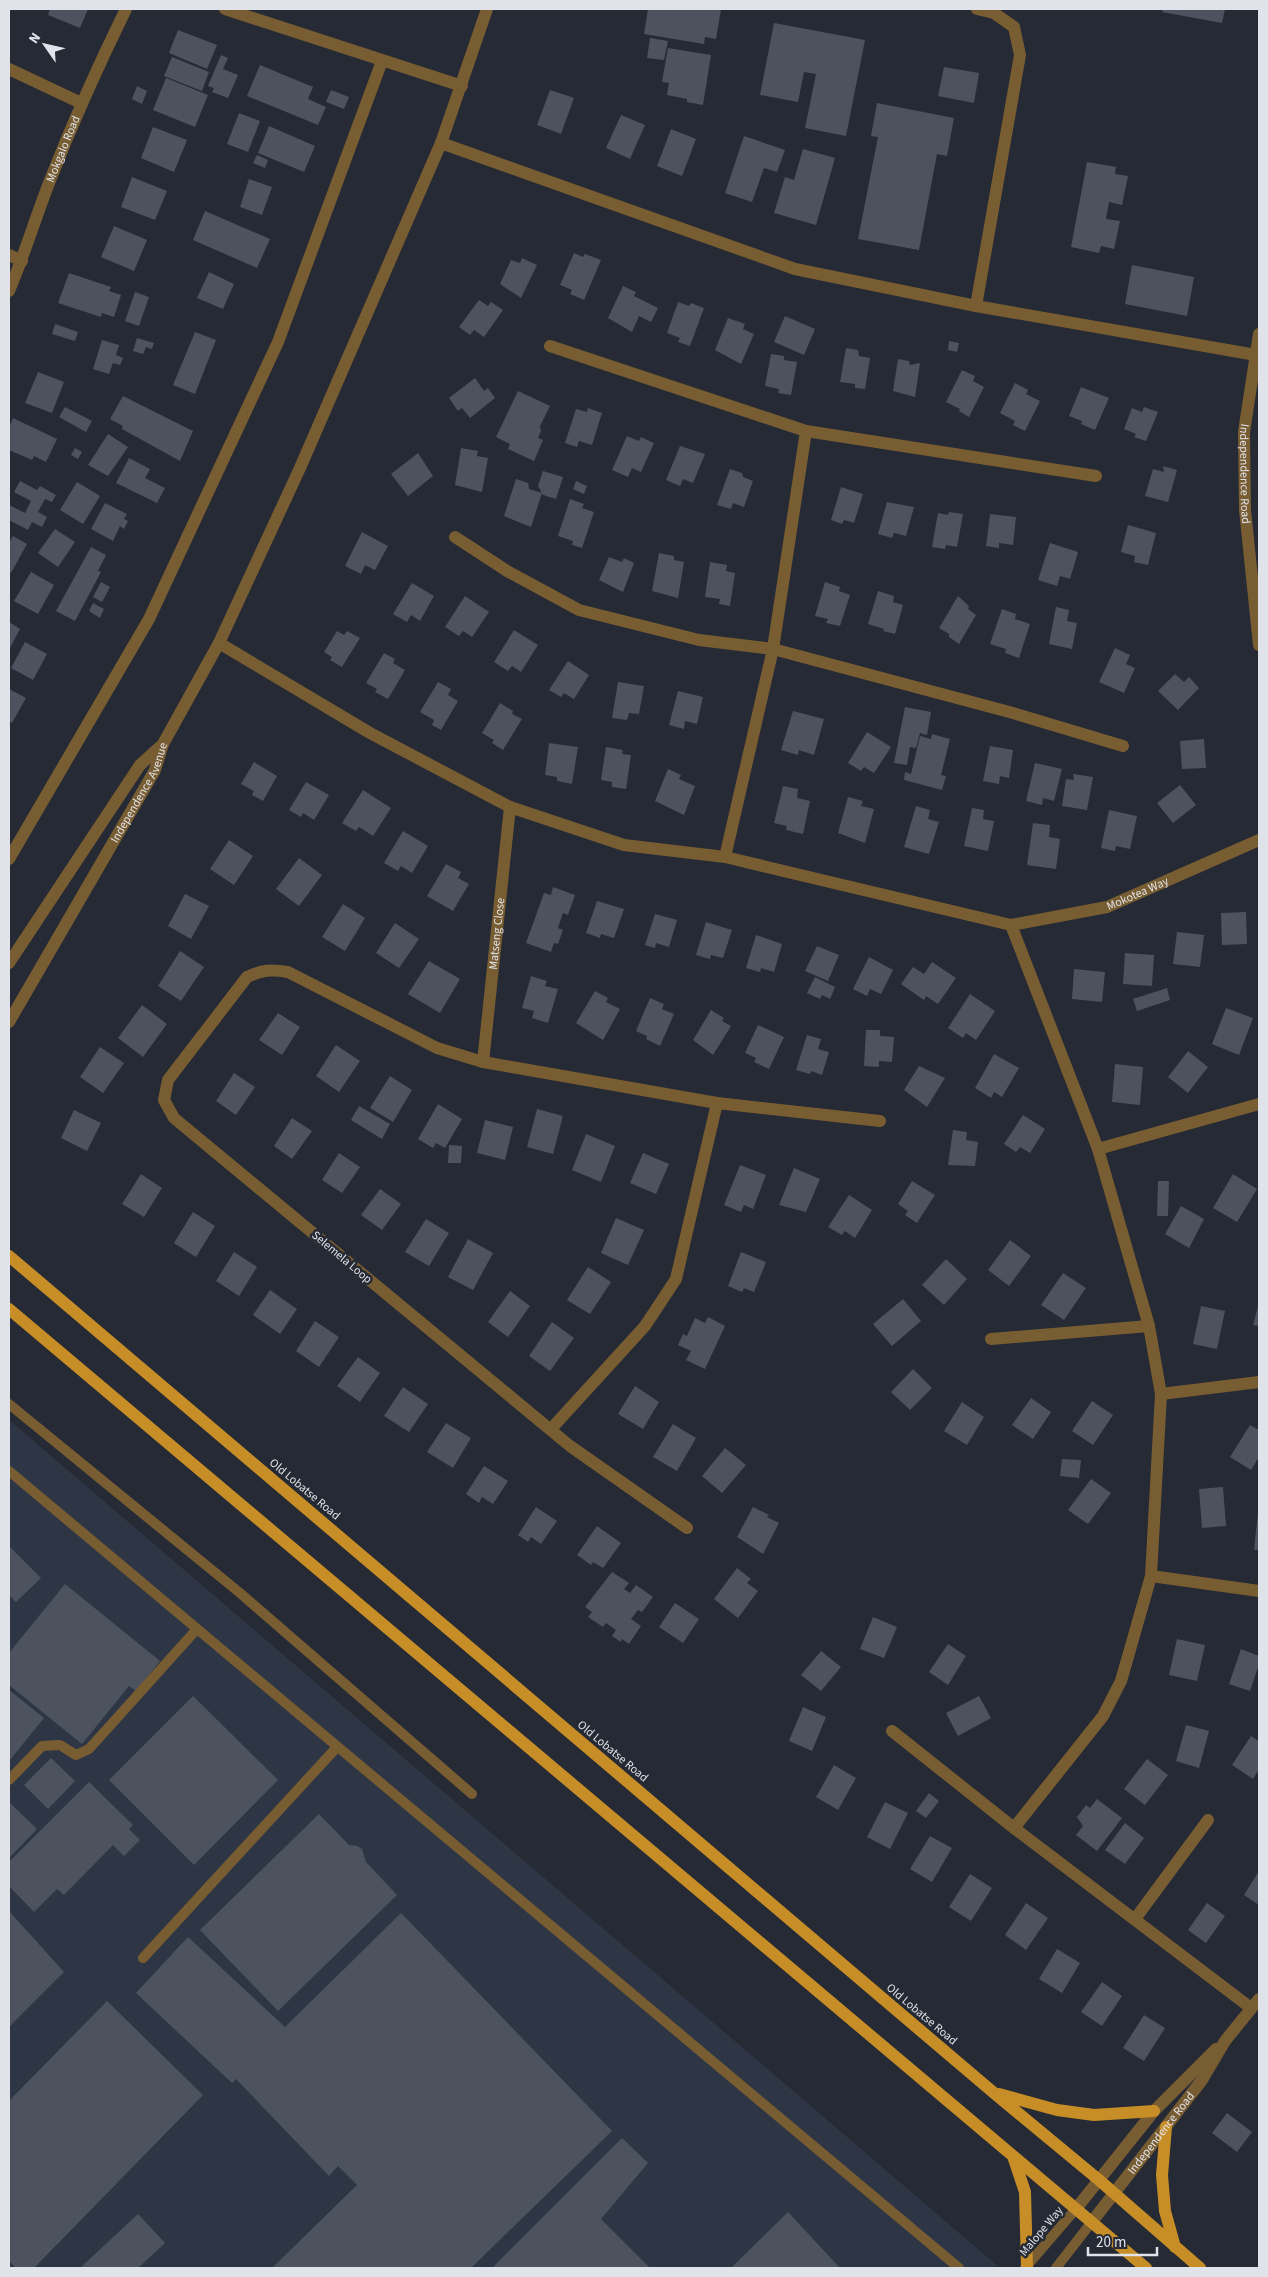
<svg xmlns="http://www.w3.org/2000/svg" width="1268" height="2277" viewBox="0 0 1268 2277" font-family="'Source Sans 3',sans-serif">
	<rect width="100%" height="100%" fill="#252a34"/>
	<path fill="#2e3645" d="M9,1420L1000,2268H9Z"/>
	<path fill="#4d535e" d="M50,9H88L80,28L48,15Z
		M648,9H721L716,39L705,37L704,44L644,34Z
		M1163,9H1225L1222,23L1162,12Z
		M774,23L865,40L846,136L805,128L816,74L804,72L798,102L760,95Z
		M178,30L217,45L207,69L169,53Z
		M650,38L668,41L664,60L647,58Z
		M668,48L711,55L703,105L687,102V99L667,95L669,83L662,82Z
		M221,55L228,58L223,69L238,75L228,98L212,92L214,88L208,86Z
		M172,57L209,72L202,91L164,76Z
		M260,65L313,87L308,99L326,107L318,125L247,96Z
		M944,67L979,73L974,103L938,96Z
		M166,78L208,95L195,127L153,110Z
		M137,86L147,91L142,104L132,99Z
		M331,90L349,97L344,109L326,102Z
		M550,90L574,98L561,134L537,125Z
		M877,103L954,118L947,156L937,154L919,250L858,239L878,137L871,136Z
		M239,113L260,121L248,152L227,144Z
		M621,115L645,125L630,159L606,148Z
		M269,126L315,146L304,172L258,153Z
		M153,127L187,140L174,172L141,158Z
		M671,129L696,139L682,176L657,166Z
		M744,136L785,150L777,172L764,168L752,202L725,193Z
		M803,149L835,158L816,225L774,213L785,177L794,180Z
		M257,155L268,160L265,168L253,163Z
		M1087,162L1116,167L1115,174L1128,176L1122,205L1109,202L1106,219L1120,221L1114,249L1101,246L1099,253L1071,247Z
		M132,177L167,191L155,220L121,207Z
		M249,179L272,187L262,215L240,207Z
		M205,211L270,239L257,268L193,240Z
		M114,226L147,240L134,271L101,257Z
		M574,253L583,257L585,254L601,260L584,300L570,294L572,290L560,285Z
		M522,258L537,265L521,298L500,284L511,260L520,263Z
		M1132,265L1194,277L1187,316L1125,304Z
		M209,272L234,284L223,309L197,298Z
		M69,273L111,287L109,291L121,295L114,317L102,313L101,317L58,303Z
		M623,286L636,292L634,296L658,308L651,322L639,316L632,332L608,318Z
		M135,292L149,297L139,326L125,321Z
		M479,300L488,306L491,302L503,310L484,337L474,330L470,335L459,327Z
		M678,302L689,306L691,303L704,308L690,346L678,342L680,338L667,333Z
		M785,316L815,329L804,355L774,342Z
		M728,318L745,324L743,329L754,334L741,364L715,350Z
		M55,324L78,332L75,341L52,334Z
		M195,332L216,340L195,394L173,385Z
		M137,338L154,343L152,349L146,347L143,354L133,351Z
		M102,340L119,345L116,355L123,358L120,365L113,363L109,374L93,369Z
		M949,341L959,343L957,352L948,350Z
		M846,348L858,350L859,356L870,358L865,389L855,388V384L840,382Z
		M771,354L784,356V360L797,362L791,395L778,393L779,389L765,386Z
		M898,359L909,361L910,365L920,363L915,397L893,391Z
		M962,370L975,376L973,381L984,387L969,417L959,411L960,409L946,402Z
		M38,372L64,382L52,413L25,403Z
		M475,378L484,391L488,388L495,398L470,418L462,408L458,411L449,398Z
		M1015,383L1028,390L1026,394L1040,401L1025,431L1013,425L1015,421L1000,413Z
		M1081,387L1109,398L1095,430L1081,424L1082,421L1069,416Z
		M518,391L550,406L540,426L541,431L538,438L543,440L534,461L508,449L510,444L496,437Z
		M123,396L193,431L180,461L122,429L123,426L110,419Z
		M65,407L92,421L86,432L59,417Z
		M1144,407L1158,412L1146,441L1134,437L1136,434L1124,429L1132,408L1142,412Z
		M588,408L602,413L592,445L579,441L577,447L565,443L576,409L587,412Z
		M13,418L57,439L46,462L34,456L32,460L9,450V428Z
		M108,434L128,447L108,476L88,465Z
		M627,436L639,441L641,437L654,443L641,472L632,468L628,477L612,470Z
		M680,446L705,454L693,483L683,479L680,486L666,480Z
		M75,448L82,452L78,459L71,455Z
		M461,448L478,451L477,456L488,458L482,492L455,485Z
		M418,453L433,476L408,496L391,474Z
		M129,458L150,469L145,478L165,488L157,503L116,483Z
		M1163,466L1177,470L1168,502L1145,496L1153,469L1164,472Z
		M730,469L742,473L743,477L753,481L744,507L733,503L731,509L717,505Z
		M543,471L563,477L556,499L543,495L538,486Z
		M516,479L528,483L529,489L542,493L531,527L504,516Z
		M20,481L37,490L40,486L56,495L52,502L45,499L38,512L47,517L42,527L32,522L28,530L9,520V505L25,513L31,501L14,492Z
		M576,481L587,486L584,494L573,489Z
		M77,482L100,496L83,524L60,510Z
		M841,487L863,494L854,523L844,520L842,524L831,520Z
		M570,499L584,504L582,508L594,512L582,548L572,545L573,541L558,536Z
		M887,502L914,507L906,536L894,533L892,538L878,534Z
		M105,503L127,514L124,519L128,521L124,529L120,526L113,541L91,529Z
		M949,512L963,514L957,547L946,545L945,549L932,547L938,513L948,515Z
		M990,514L1016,517L1013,545L999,543V548L986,546Z
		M1128,525L1156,533L1148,565L1134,562L1135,556L1121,552Z
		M55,529L75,542L58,567L38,553Z
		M362,532L388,546L375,570L365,565L361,574L345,566Z
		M13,536L27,544L11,573L9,572V543Z
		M1050,543L1078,552L1070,579L1060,576L1057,586L1038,580Z
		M91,547L106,555L98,571L101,572L75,621L56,611Z
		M659,553L674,556V560L684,562L678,598L652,591Z
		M609,557L622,562L624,558L634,563L623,592L599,580Z
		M710,562L727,565L726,571L735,573L730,606L719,604L720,599L705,597Z
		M31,572L54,585L38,614L14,601Z
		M101,582L110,587L102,602L93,597Z
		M825,582L840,587L839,591L850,595L840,626L826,623L828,619L815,616Z
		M412,583L434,596L420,621L411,615L407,622L393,614Z
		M878,591L894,596L893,602L903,605L895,634L883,631L884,629L868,624Z
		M465,596L489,612L472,637L463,631L459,636L445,627Z
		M958,596L969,606L968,609L976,615L959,644L949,637V634L939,628Z
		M93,603L104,609L100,618L89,611Z
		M1056,607L1069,610L1067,621L1077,623L1072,649L1049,644Z
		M1002,609L1016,614L1015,619L1030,624L1019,658L1005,653L1006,649L990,644Z
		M9,622L20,629L9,650Z
		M514,630L538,645L521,672L512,666L508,671L494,662Z
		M337,631L344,635L347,631L360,638L342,667L330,660L332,657L324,652Z
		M25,642L47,654L33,680L11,668Z
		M1115,648L1130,655L1126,664L1135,668L1124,693L1099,682Z
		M384,653L395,659L393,663L405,670L388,699L375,692L377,689L366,683Z
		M568,661L589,675L574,699L564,693L561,697L549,690Z
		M1175,674L1184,682L1189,677L1199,688L1178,710L1158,691Z
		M438,682L451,689L448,695L458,701L441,730L432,725L434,720L420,712Z
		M618,682L644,686L639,714L629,713L627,720L612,718Z
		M9,689L26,698L12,723L9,721Z
		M678,691L703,697L697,724L685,721L684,729L669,725Z
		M500,703L513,711L512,714L522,719L503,750L492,743L494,740L482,733Z
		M905,707L931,712L927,735L920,733L916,748L910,747L907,765L894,763Z
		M793,711L824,719L814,755L799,750L798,755L781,750Z
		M867,732L891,747L874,773L864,767L861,771L848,763Z
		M932,734L950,739L941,775L946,776L942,790L904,780L905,772L911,774L920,736L931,739Z
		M1204,739L1206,768L1182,769L1180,741Z
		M549,743L578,747L572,784L557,781V777L545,775Z
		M990,746L1013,750L1009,778L1000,776L999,784L983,781Z
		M606,747L623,750L622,754L631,755L626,789L612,787V782L601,780Z
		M254,762L277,776L263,801L252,795L254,791L241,784Z
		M1035,763L1062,769L1054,801L1043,798L1042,805L1026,801Z
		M668,769L681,775L679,779L695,786L684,815L655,801Z
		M1073,774L1093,777L1087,810L1062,806L1066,779L1074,780Z
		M306,782L329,795L314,820L303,813L301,817L289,810Z
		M1180,785L1196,805L1173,823L1157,803Z
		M783,786L798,789L797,798L810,801L803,834L786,830L787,826L774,823Z
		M363,790L391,808L373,836L359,827L356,831L342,823Z
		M848,797L863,801L861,806L874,809L865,843L838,833Z
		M916,806L930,810L928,819L939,822L929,854L904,847Z
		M972,808L984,810L983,819L994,821L988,851L964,846Z
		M1109,810L1137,816L1130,849L1116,846L1115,851L1101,848Z
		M1033,823L1050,825L1049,837L1060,839L1056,869L1027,865Z
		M403,831L428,846L412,873L401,866L398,871L384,863Z
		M229,840L253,856L234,885L210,869Z
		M299,858L322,875L299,906L276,889Z
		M446,864L461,872L458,878L469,884L453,911L427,896Z
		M553,887L575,895L568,915L563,913L558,928L563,930L558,944L554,943L551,952L526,943L544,893L551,895Z
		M185,894L209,906L191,939L168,926Z
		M597,901L624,909L614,938L601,934L600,938L586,933Z
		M343,904L365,918L345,951L322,937Z
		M1246,912L1247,944L1222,945L1221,913Z
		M655,914L677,920L669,947L656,943L655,948L645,945Z
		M706,922L732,930L723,958L711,955L710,959L696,955Z
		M395,923L419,939L399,968L376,953Z
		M1177,932L1204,935L1200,967L1173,964Z
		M756,935L782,944L774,972L761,968L760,972L746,968Z
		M817,946L839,955L828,981L805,971Z
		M180,951L204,967L181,1001L158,986Z
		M1125,953L1154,955L1152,986L1123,984Z
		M869,957L893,970L881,994L870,989L867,996L853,989Z
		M429,961L460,979L440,1013L408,994Z
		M932,962L956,978L938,1004L926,996L924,1000L901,984L913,967L924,974Z
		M1074,969L1105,972L1102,1002L1072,999Z
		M531,976L547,981L545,986L558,989L548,1023L532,1018L534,1011L522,1008Z
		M815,977L835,987L830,999L822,995L820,999L807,993Z
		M1167,988L1170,1000L1137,1011L1133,999Z
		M595,991L608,998L606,1002L620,1009L603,1040L576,1023Z
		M970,994L995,1011L976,1040L966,1033L963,1038L948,1028Z
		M650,998L664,1004L662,1009L674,1014L660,1046L646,1039L647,1036L636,1031Z
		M142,1005L167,1024L143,1057L118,1038Z
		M1226,1008L1253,1018L1239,1055L1212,1044Z
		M711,1010L724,1018L722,1021L731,1026L713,1055L693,1040Z
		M278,1013L300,1027L282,1055L259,1040Z
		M758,1025L784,1037L769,1069L754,1062L756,1058L745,1053Z
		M866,1030H880V1036L894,1037L892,1062L879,1061V1067L864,1066Z
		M807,1035L821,1039L818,1049L829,1052L822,1075L811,1071L810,1074L796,1070Z
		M336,1045L360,1061L339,1092L316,1076Z
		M100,1047L124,1063L103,1093L80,1077Z
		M1188,1051L1208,1067L1188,1093L1168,1077Z
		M994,1054L1019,1068L1002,1097L994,1092L991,1098L975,1088Z
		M1115,1064L1143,1067L1140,1105L1112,1102Z
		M919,1066L945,1078L927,1107L904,1090Z
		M234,1073L255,1087L236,1115L216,1101Z
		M390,1076L412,1090L393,1122L370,1108Z
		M438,1104L462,1119L445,1148L436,1143L433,1148L418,1139Z
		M359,1106L390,1124L382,1139L351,1120Z
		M537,1109L563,1116L553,1154L527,1147Z
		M74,1110L101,1123L87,1151L61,1138Z
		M1023,1115L1045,1129L1030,1153L1020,1147L1016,1152L1004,1144Z
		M292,1118L312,1131L292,1159L274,1146Z
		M485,1120L513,1127L505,1160L477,1153Z
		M953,1130L967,1132L966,1140L978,1142L975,1166L948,1165Z
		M586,1134L615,1146L601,1182L572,1170Z
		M449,1145L462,1146L461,1163H448Z
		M339,1153L360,1167L342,1193L322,1180Z
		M643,1153L669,1164L656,1194L630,1183Z
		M740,1165L766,1175L753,1209L744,1205L741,1212L724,1205Z
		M794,1168L820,1179L806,1212L779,1205Z
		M141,1174L162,1188L144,1217L122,1204Z
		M1233,1174L1257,1189L1237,1222L1213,1208Z
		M912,1181L935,1195L917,1223L905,1215L908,1211L898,1204Z
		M1158,1181H1169L1168,1216H1157Z
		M380,1189L401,1204L382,1230L361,1215Z
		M849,1195L872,1210L855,1238L845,1231L842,1235L828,1227Z
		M1181,1206L1204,1219L1189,1248L1165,1234Z
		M193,1212L215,1226L196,1257L174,1243Z
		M616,1218L644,1230L628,1265L601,1253Z
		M426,1219L449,1233L429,1266L405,1252Z
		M468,1239L493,1253L473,1290L448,1277Z
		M1010,1240L1031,1256L1009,1286L988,1270Z
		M234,1252L257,1267L239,1296L216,1281Z
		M741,1252L766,1262L754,1292L744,1288L742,1292L728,1286Z
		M946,1259L967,1279L944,1305L922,1285Z
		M588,1267L611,1282L590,1314L567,1300Z
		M1063,1273L1086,1288L1064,1320L1041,1305Z
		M270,1290L297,1309L280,1334L253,1315Z
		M510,1291L530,1306L508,1337L488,1322Z
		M903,1299L921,1321L892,1346L873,1324Z
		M1259,1303V1326L1253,1325Z
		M1201,1306L1225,1311L1217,1349L1193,1344Z
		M708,1317L725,1326L705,1369L686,1360L691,1351L678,1345L683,1334L687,1336L695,1318L705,1323Z
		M315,1321L339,1337L319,1367L296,1351Z
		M552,1322L574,1338L550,1371L529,1356Z
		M358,1357L380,1373L360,1402L337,1386Z
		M913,1369L932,1388L910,1410L891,1392Z
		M635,1386L659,1402L643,1429L618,1414Z
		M403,1387L428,1404L409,1432L384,1416Z
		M1031,1398L1051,1412L1033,1439L1012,1425Z
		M1092,1401L1113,1415L1093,1445L1072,1431Z
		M962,1402L984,1417L967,1445L944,1431Z
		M446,1423L471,1438L453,1468L427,1452Z
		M673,1424L696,1438L677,1471L653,1457Z
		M1250,1425L1259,1430V1457L1251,1470L1230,1457Z
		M725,1448L746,1465L722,1493L702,1476Z
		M1062,1459L1081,1460L1079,1478L1060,1476Z
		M484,1466L508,1481L493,1504L482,1497L479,1503L466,1494Z
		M1091,1479L1111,1493L1088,1524L1068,1510Z
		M1223,1487L1226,1526L1202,1528L1199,1489Z
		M536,1507L557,1521L541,1544L531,1537L528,1542L518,1535Z
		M753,1507L769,1515L767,1517L779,1523L763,1554L737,1537Z
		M1258,1512H1259V1550H1254Z
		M597,1526L621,1543L603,1568L593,1562L591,1565L577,1555Z
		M9,1546L41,1578L16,1602L9,1595Z
		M737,1568L751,1579L747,1583L758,1591L738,1618L714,1599Z
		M612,1572L629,1583L624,1589L630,1593L636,1585L653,1597L642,1612L638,1610L631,1619L641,1626L629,1644L622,1639L621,1642L612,1636L616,1630L606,1623L603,1627L588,1617L592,1612L585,1607Z
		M65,1584L160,1661L136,1691L129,1686L82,1744L9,1685V1653Z
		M675,1603L699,1619L683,1643L659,1627Z
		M873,1617L897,1627L884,1658L860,1649Z
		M1177,1639L1205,1645L1197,1681L1169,1675Z
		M948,1644L966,1656L948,1685L929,1672Z
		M1241,1649L1259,1656V1664L1250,1691L1229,1684Z
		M821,1651L841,1667L821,1691L801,1675Z
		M9,1690L44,1718L9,1761Z
		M193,1696L278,1780L194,1865L109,1780Z
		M979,1696L991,1718L958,1736L946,1713Z
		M803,1707L826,1717L812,1751L789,1741Z
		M1186,1725L1209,1731L1199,1768L1176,1761Z
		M1251,1736L1259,1741V1769L1253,1779L1232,1765Z
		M51,1758L75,1781L48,1809L24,1785Z
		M1147,1759L1168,1775L1145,1805L1124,1789Z
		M834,1765L856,1778L838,1810L816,1797Z
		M89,1782L133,1825L129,1829L140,1840L124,1856L113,1845L64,1895L57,1889L34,1912L9,1886V1862Z
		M929,1793L939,1801L926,1818L916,1811Z
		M1097,1799L1122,1818L1097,1851L1076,1835L1083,1826L1077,1817L1086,1805L1090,1808Z
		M9,1802L37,1829L9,1858Z
		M885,1802L908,1813L890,1849L867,1837Z
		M319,1814L349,1845L357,1846L362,1849L366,1862L397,1895L278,2011L200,1930Z
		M1125,1823L1144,1838L1125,1864L1105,1850Z
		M930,1836L952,1848L932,1882L910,1869Z
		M1259,1871V1905L1244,1895Z
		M970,1874L992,1888L971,1921L949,1907Z
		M1026,1903L1048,1918L1026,1950L1005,1935Z
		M1207,1903L1225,1916L1206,1943L1188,1930Z
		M9,1911L64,1972L9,2027Z
		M401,1913L612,2131L471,2268H272L357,2185L338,2166L329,2176L236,2079L232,2083L136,1993L188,1937L285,2027Z
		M1057,1949L1080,1963L1062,1993L1039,1979Z
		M1102,1982L1122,1996L1102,2026L1081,2012Z
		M107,2001L203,2095L34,2268H16L9,2261V2101Z
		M1144,2015L1165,2028L1144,2061L1123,2048Z
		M1227,2113L1252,2132L1237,2152L1212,2133Z
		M622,2138L648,2163L601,2219L650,2268H492Z
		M788,2212L840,2268H731Z
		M138,2214L165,2243L138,2268H80Z"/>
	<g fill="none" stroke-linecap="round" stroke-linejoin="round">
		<path stroke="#795d32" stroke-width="10" d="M9,1404L240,1593L472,1794
			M9,1471L959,2268
			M9,1780L42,1746L60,1745L76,1755L89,1749L197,1629
			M143,1958L337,1747
			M1025,2268L1075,2210
			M1056,2268L1091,2223"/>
		<g stroke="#795d32" stroke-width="12">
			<path d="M225,9L462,86"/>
			<path d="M9,69L81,103"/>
			<path d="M441,143L795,269L976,306L1256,355"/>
			<path d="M9,255L22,261"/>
			<path id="s1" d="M9,291C24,256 35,219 49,183C72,124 98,66 126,9"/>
			<path d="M976,306L1020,55L1014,27L994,13L977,9"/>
			<path d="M550,346L806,431L1096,476"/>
			<path d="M455,537L507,571L579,610L699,640L773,649L1013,713L1123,746"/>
			<path id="s2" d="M219,643L370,733L510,807L624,845L725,857L1011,925L1107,907L1259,840"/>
			<path d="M725,857L773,649L806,431"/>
			<path d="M9,859L149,619L278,342L382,61"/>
			<path d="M1011,925L1098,1149L1149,1326L1161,1394L1151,1576L1121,1681L1103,1716L1014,1828"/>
			<path id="s3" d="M483,1062L510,807"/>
			<path d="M1098,1149L1259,1104"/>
			<path d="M991,1339L1149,1326"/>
			<path d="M1161,1394L1259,1382"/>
			<path d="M551,1429L645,1326L676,1279L717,1103"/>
			<path d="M687,1528L570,1446L174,1118L164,1100L168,1080L247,977C262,970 271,969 288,972L437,1048L483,1062L717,1103L880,1121"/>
			<path d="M1151,1576L1259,1591"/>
			<path d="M892,1731L1014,1828L1251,2008"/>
			<path d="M1135,1919L1208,1820"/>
		</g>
		<g stroke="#795d32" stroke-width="12">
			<path id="s4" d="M1259,334L1244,432L1245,510L1259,645"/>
			<path d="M9,963L140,765L161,746"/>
			<path id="s5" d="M9,1022L155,770L163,744L219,643L300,468L441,143L487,9"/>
			<path d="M1075,2210L1154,2111L1216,2049"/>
			<path id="s6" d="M1091,2223L1202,2080L1225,2041L1259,1999"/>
		</g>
		<path stroke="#c78d27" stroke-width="12" d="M9,1256L994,2093L1099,2180L1200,2268
			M9,1309L1146,2268
			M999,2094L1057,2110L1094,2115L1154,2111
			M1166,2127L1162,2175L1165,2211L1175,2247
			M1014,2159L1025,2192L1027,2267"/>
	</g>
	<g text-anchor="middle" stroke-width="5" stroke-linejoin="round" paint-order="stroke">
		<g font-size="12" fill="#e0e3ea" stroke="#252a34">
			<text dy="4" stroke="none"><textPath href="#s1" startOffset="152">Mokgalo Road</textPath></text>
			<text dy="4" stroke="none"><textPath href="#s4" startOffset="141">Independence Road</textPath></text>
			<text dy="4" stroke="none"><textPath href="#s5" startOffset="264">Independence Avenue</textPath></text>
			<text dy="4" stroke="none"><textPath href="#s2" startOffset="981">Mokotea Way</textPath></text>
			<text dy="4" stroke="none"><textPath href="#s3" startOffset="129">Matseng Close</textPath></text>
			<text transform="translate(342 1257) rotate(40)" y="4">Selemela Loop</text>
			<text transform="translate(305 1489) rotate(40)" y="4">Old Lobatse Road</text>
			<text transform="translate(613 1751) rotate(40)" y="4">Old Lobatse Road</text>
			<text transform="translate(922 2014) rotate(40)" y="4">Old Lobatse Road</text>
			<text dy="4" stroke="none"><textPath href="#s6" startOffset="114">Independence Road</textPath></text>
			<text transform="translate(1041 2231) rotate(-50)" y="4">Malope Way</text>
		</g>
	</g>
	<rect width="1268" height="2277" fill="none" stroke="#e0e3ea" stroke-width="20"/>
	<g transform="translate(45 45) rotate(304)" stroke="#252a34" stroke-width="4" paint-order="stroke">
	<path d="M0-4L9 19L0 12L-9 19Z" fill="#e0e3ea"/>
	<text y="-8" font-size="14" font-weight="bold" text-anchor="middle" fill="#e0e3ea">N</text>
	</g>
	<path d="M1088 2247v8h69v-8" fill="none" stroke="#e0e3ea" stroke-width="2.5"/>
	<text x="1096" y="2247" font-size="15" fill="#e0e3ea" stroke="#252a34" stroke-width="4" paint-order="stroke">20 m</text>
</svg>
